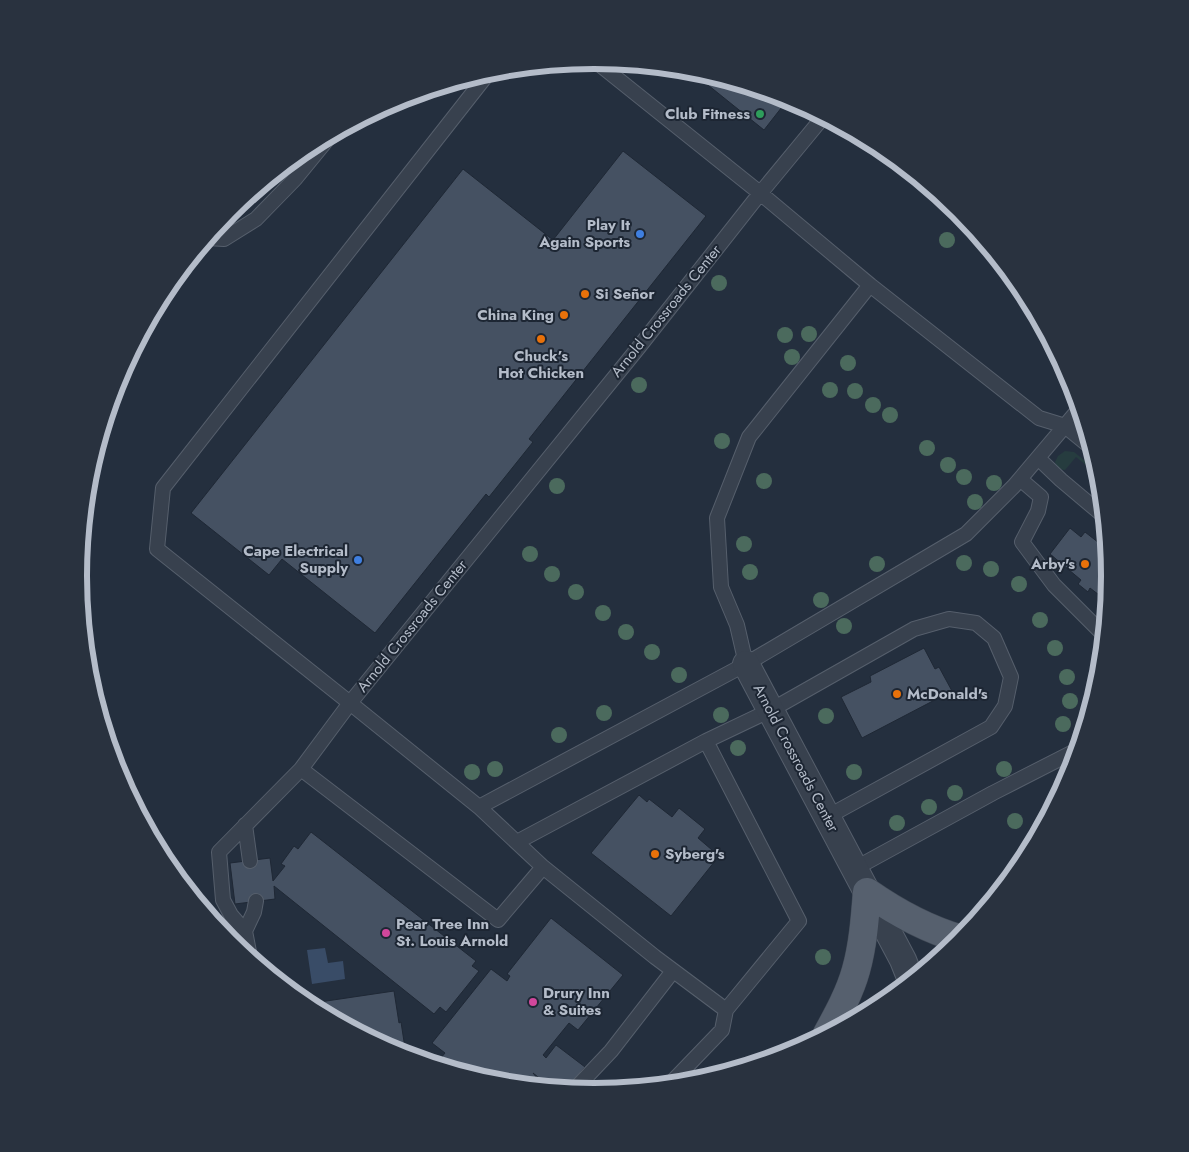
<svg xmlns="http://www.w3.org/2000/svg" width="1189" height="1152" viewBox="0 0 1189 1152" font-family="Jost,sans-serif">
	<rect width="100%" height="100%" fill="#242f3e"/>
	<path fill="#263c3f" d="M1065,451L1074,452L1099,472L1101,477L1076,457L1065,470L1058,469L1055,462L1058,456Z"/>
	<path fill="#394c67" d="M325,948L328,963L343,961L345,979L312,984L307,950Z"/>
	<path fill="#455162" stroke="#1f2835" d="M688,69L695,70L789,98L764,130Z
		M623,151L706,216L529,439L533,442L489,497L486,494L375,633L282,559L269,575L191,513L463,169L553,240Z
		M1070,528L1081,537L1085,532L1108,550L1110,576L1108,599L1104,597L1103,598L1090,588L1088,592L1078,584L1081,580L1050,554Z
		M924,648L935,669L939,667L952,691L862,738L841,697L871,682L870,676Z
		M639,795L647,802L649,799L672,817L679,808L705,829L698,838L719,856L671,916L591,853Z
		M311,832L476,961L472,966L479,971L446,1012L440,1007L434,1014L274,886L275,899L235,904L230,863L270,858L273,881L285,866L281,864L294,846L298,849Z
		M551,918L623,975L578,1030L569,1023L543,1055L546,1058L556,1045L585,1067L567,1089L552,1088L533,1073L537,1078L532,1086L494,1082L436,1064L445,1053L432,1043L491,969L507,981L510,976L507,974Z
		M394,991L399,1023L401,1022L405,1048H408L409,1056L397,1053L306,1004Z"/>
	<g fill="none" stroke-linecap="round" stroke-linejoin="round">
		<g stroke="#565f6c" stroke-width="16">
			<path id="service" d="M594,60L760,193L870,285L749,437L717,518L721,587L737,625L746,664
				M824,116L758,196L639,347L350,703L479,807L746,664L966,534L1014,486L1080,408
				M207,238L224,239L256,219L295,179L331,135
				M870,285L1039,418L1065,426L1092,448
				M1038,458L1061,480L1105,517
				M1020,479L1041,497L1038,511L1022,542L1054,585L1105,636
				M301,769L498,920L543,867L655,957L726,1010L799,921L706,741L771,710L914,629L949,619L976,623L994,638L1011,677L1005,706L991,727L827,817
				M479,807L543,867
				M245,825L250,861
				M517,842L706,741
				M854,869L993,793L1079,749
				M245,931L231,915L223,900L219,852L301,769L350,703L157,549L163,488L490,71
				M245,931L254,912L256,901
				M245,931L250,957
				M669,1085L722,1030L726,1010
				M574,1090L611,1051L673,971"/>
		</g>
		<g stroke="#565f6c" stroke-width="28">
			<path id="minor" d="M746,664L903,960L911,980"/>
		</g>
		<g stroke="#414a57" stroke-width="29">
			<path id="primary" d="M827,1034C838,1014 850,992 856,970C863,945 865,918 867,892C897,913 926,929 961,939"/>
		</g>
		<use href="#service" stroke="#38414e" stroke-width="14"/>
		<use href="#minor" stroke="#38414e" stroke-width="26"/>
		<use href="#primary" stroke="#56606e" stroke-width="28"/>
	</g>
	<g fill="#4b6a5d">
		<circle cx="947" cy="240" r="8"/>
		<circle cx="719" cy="283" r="8"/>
		<circle cx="809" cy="334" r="8"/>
		<circle cx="785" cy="335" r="8"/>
		<circle cx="792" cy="357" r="8"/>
		<circle cx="848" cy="363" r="8"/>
		<circle cx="639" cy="385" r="8"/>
		<circle cx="830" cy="390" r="8"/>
		<circle cx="855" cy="391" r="8"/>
		<circle cx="873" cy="405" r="8"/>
		<circle cx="890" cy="415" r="8"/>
		<circle cx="722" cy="441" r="8"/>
		<circle cx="927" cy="448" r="8"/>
		<circle cx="948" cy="465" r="8"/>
		<circle cx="964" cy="477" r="8"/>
		<circle cx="764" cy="481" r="8"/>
		<circle cx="994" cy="483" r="8"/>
		<circle cx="557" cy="486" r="8"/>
		<circle cx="975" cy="502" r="8"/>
		<circle cx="744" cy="544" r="8"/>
		<circle cx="530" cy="554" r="8"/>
		<circle cx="964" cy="563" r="8"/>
		<circle cx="877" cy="564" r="8"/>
		<circle cx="991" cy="569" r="8"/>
		<circle cx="750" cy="572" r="8"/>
		<circle cx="552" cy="574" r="8"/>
		<circle cx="1019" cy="584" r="8"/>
		<circle cx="576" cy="592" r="8"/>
		<circle cx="821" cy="600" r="8"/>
		<circle cx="603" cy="613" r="8"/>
		<circle cx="1040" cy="620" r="8"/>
		<circle cx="844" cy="626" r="8"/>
		<circle cx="626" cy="632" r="8"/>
		<circle cx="1055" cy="648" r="8"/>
		<circle cx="652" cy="652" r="8"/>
		<circle cx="679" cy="675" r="8"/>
		<circle cx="1067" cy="677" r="8"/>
		<circle cx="1070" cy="701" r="8"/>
		<circle cx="604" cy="713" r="8"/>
		<circle cx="721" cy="715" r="8"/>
		<circle cx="826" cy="716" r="8"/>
		<circle cx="1063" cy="724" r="8"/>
		<circle cx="559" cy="735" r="8"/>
		<circle cx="738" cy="748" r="8"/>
		<circle cx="495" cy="769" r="8"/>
		<circle cx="1004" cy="769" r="8"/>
		<circle cx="472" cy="772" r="8"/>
		<circle cx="854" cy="772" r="8"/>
		<circle cx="955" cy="793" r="8"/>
		<circle cx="929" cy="807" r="8"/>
		<circle cx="1015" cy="821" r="8"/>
		<circle cx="897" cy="823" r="8"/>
		<circle cx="823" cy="957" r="8"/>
	</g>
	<circle fill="#2e9e5b" stroke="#1d2633" stroke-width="2" cx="760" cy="114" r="5"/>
	<g fill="#3f7fe0" stroke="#1d2633" stroke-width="2">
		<circle cx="640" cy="234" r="5"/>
		<circle cx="358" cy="560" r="5"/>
	</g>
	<g fill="#e8710a" stroke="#1d2633" stroke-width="2">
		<circle cx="585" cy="294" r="5"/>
		<circle cx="564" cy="315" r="5"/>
		<circle cx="541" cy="339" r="5"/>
		<circle cx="1085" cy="564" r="5"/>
		<circle cx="897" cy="694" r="5"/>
		<circle cx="655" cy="854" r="5"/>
	</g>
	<g fill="#d1479c" stroke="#1d2633" stroke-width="2">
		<circle cx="386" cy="933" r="5"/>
		<circle cx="533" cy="1002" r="5"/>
	</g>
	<g text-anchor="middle" stroke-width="4" stroke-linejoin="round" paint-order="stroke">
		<g font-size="15" font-weight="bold" fill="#b4bcc9" stroke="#1d2633" text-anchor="end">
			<text x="750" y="119">Club Fitness</text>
			<text x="630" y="230">Play It<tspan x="630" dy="17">Again Sports</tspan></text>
			<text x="595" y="299" text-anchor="start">Si Señor</text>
			<text x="554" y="320">China King</text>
			<text x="541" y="361" text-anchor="middle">Chuck’s<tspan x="541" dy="17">Hot Chicken</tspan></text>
			<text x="348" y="556">Cape Electrical<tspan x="348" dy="17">Supply</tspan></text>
			<text x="1075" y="569">Arby's</text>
			<text x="907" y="699" text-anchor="start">McDonald's</text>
			<text x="665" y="859" text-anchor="start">Syberg's</text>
			<text x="396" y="929" text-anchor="start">Pear Tree Inn<tspan x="396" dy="17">St. Louis Arnold</tspan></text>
			<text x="543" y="998" text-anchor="start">Drury Inn<tspan x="543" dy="17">&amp; Suites</tspan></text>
		</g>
		<g font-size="15" fill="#b4bcc9" stroke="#1d2633">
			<text transform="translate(666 311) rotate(-51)" y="5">Arnold Crossroads Center</text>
			<text transform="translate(412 626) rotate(-51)" y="5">Arnold Crossroads Center</text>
			<text transform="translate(796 758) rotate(62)" y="5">Arnold Crossroads Center</text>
		</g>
	</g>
	<path d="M0 0H1189V1152H0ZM87 576a507 507 0 1 1 1014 0a507 507 0 1 1-1014 0Z" fill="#29323f" fill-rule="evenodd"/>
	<path fill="none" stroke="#b4bcc9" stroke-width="6" d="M87 576a507 507 0 1 1 1014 0a507 507 0 1 1-1014 0Z"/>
</svg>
